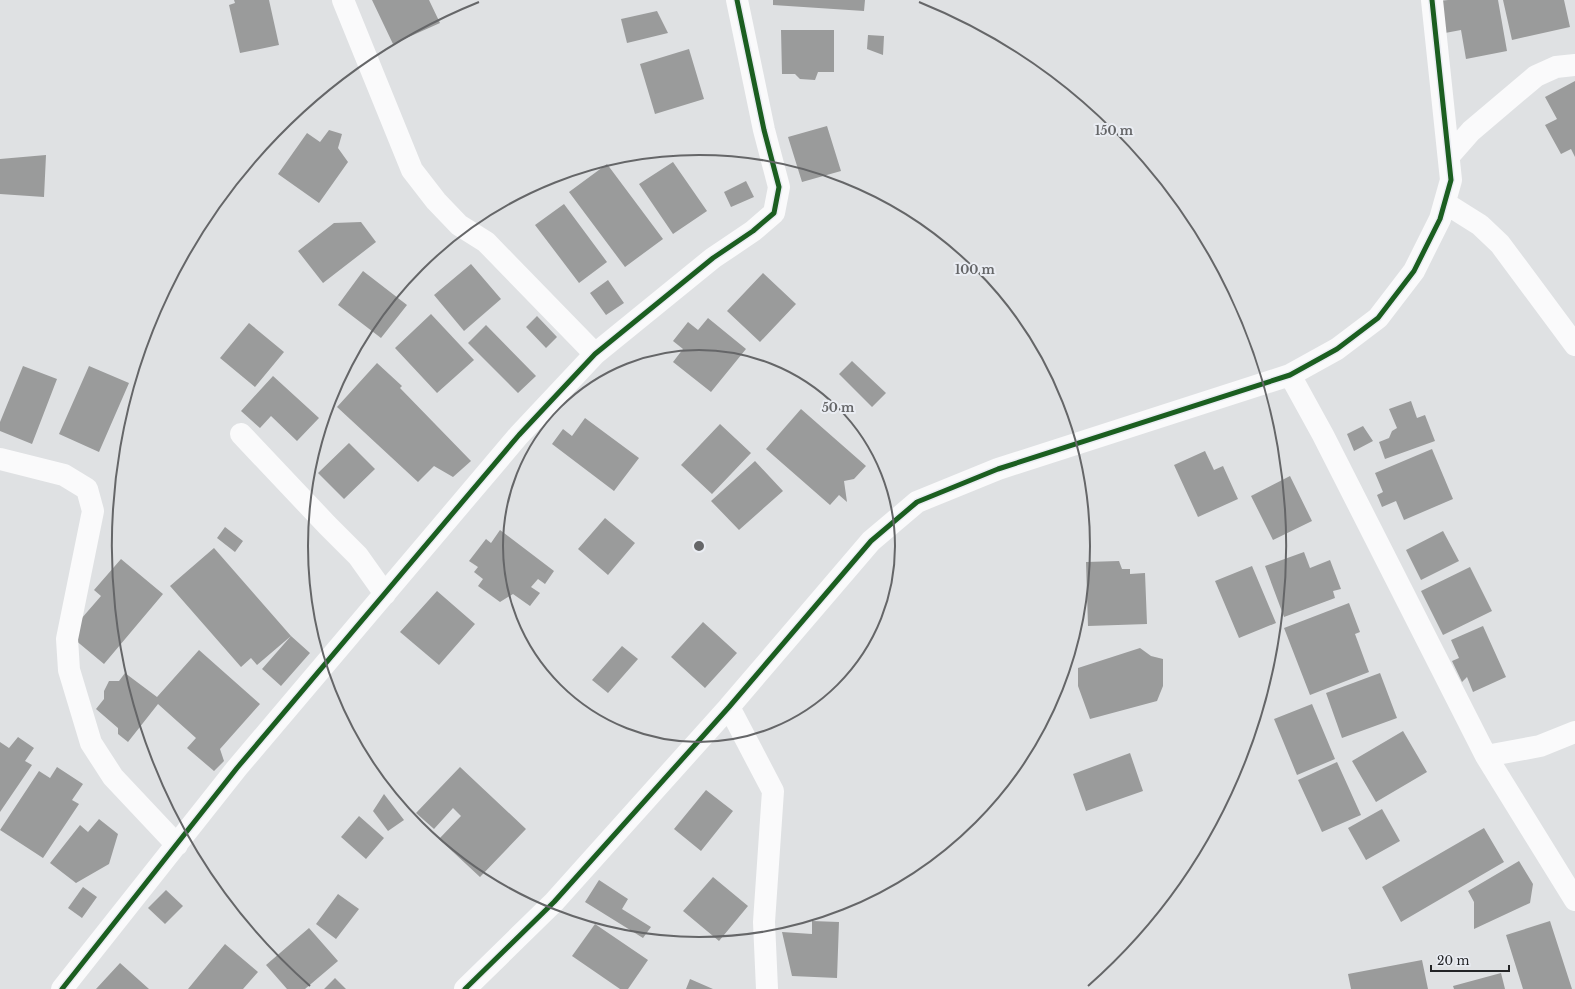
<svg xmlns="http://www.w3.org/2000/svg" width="1575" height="989" viewBox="0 0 1575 989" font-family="'Libre Baskerville',serif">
	<rect width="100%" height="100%" fill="#dfe1e3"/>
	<path fill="#9a9b9b" d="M234,0H269L279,45L240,53L229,5L235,3Z
		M372,0H429L440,23L393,44Z
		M773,0H865L864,11L773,5Z
		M1448,0H1498L1507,51L1466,59L1461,30L1445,33L1439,1Z
		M1503,0H1564L1570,27L1512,40Z
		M657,11L668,33L627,43L621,19Z
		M781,30H834V72H818L815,80L800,79L795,74H782Z
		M868,35L884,36L883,55L867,49Z
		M689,49L704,99L655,114L640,64Z
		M1575,81V157L1571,149L1561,154L1545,125L1557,119L1545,97Z
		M827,126L841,171L802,182L788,137Z
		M329,130L342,134L338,148L348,162L319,203L278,174L307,133L320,142Z
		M46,155L44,197L0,194V159Z
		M673,162L707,211L673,234L639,184Z
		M607,164L663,239L625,267L569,192Z
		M746,181L754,197L731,207L724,192Z
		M564,204L607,262L579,283L535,225Z
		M361,222L376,242L323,283L298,251L334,223Z
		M471,264L501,299L464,331L434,295Z
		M363,271L407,305L381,338L338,305Z
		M763,273L796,304L760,342L727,311Z
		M608,280L624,303L606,315L590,293Z
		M431,314L474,360L437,393L395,348Z
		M537,316L557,337L546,348L526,327Z
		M708,318L746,349L711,392L673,362L683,349L673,341L688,322L698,330Z
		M249,323L284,352L255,387L220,358Z
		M486,325L536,376L518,393L468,343Z
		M852,361L886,393L872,407L839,374Z
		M377,363L402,386L400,388L471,461L453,477L434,466L418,482L337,407Z
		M23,366L57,379L32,444L0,431V422Z
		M89,366L129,383L99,452L59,434Z
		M273,376L319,418L297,441L271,416L260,428L241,411Z
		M1411,401L1417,418L1425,415L1435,441L1385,459L1379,442L1389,438L1392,431L1397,428L1389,409Z
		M801,409L866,466L854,479L844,481L847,502L839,495L830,505L766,449Z
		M585,418L639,458L614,491L552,444L563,429L572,436Z
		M720,424L751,453L712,494L681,465Z
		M1363,426L1373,441L1354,451L1347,434Z
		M349,443L375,469L344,499L318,473Z
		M1432,449L1453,499L1404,520L1396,501L1382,507L1377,495L1383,492L1375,473Z
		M1205,451L1214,470L1223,466L1238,499L1198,517L1174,465Z
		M755,461L783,491L739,530L711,501Z
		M1290,476L1312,521L1273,540L1251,496Z
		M605,518L635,543L608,575L578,549Z
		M225,527L243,541L235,552L217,538Z
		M500,530L554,571L545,584L538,579L531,587L540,593L530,606L513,594L500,602L478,586L483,579L474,572L478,567L469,561L486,539L491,543Z
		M1443,531L1459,561L1421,580L1406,550Z
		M214,548L291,636L310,653L281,686L262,669L291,636L257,665L251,658L241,667L170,586Z
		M1304,552L1310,568L1330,560L1341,589L1333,591L1335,598L1284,617L1265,566Z
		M121,559L163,594L104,664L68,634L101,596L94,590Z
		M1119,561L1122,569H1130V574L1145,573L1147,624L1088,626L1086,562Z
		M1252,566L1276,623L1239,638L1215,581Z
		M1470,567L1492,611L1443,635L1421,591Z
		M437,591L475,624L439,665L400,632Z
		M1349,603L1360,632L1355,634L1369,672L1310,695L1284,628Z
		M703,622L737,653L705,688L671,657Z
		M1483,626L1506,677L1473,692L1467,677L1462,682L1452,661L1459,658L1451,640Z
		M622,646L638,659L608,693L592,680Z
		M1140,648L1151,656L1163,659V686L1157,701L1090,719L1078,686V668Z
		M199,650L260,704L220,749L224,761L214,771L187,748L196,738L158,704L128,742L118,734V728L96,709L104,699V691L109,681H119L125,673L157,697Z
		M1380,673L1397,718L1342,738L1326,693Z
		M1312,704L1335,759L1297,775L1274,719Z
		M1403,731L1427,772L1376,802L1352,761Z
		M18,737L34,748L25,761L32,765L0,812V742L9,748Z
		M1130,753L1143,791L1086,811L1073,774Z
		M1337,762L1361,815L1322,832L1298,780Z
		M57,767L83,784L72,800L79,804L43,858L0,830L39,771L50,778Z
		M460,767L526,829L480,877L439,839L461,816L453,808L434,829L416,813Z
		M706,790L733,811L701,851L674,829Z
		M384,794L404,820L388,831L373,811Z
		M1382,809L1400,841L1366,860L1348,828Z
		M359,816L384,838L366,859L341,837Z
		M99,819L118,834L109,864L76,883L50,863L80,825L88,832Z
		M1484,828L1504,862L1401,922L1382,887Z
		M1519,861L1533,884L1530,903L1474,929V902L1468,891Z
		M713,877L748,906L719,941L683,911Z
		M599,880L628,899L622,909L651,927L643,938L585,902Z
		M83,887L97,897L82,918L68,908Z
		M166,890L183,906L165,924L148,908Z
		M338,894L359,909L336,939L316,924Z
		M812,921L839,922L837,978L792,976L782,932L812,934Z
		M1550,921L1572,989H1523L1506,935Z
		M595,924L648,960L628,989H620L572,956Z
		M309,928L338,961L305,989H287L266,965Z
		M225,944L258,972L243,989H188Z
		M1422,960L1428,989H1351L1348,974Z
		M120,963L149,989H96Z
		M1501,973L1505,989H1454L1453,986Z
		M335,978L346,989H324Z
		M690,979L713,989H686Z"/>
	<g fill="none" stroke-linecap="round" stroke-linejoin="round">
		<path stroke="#fafafb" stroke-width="22" d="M343,0L412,170L436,201L459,225L486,242L595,354
			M1449,156L1471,131L1536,76L1556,67L1575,65
			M1445,203L1480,225L1500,244L1575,345
			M1290,375L1323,435L1486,756L1575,900
			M241,434L327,525L358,556L385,594
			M0,459L64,475L87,489L93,511L67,639L69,670L91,743L113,777L177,845
			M729,707L773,791L764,922L767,989
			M1486,756L1540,746L1575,732
			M62,989L237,768L519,435L595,354L713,258L753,231L774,213L779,187L764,130L737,0
			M465,989L554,902L729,707L871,541L917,502L998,469L1290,375L1337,349L1378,318L1414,271L1440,219L1451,180L1432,0"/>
		<g stroke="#eaedf3" stroke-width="8">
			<path id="cycleway" d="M62,989L237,768L519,435L595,354L713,258L753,231L774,213L779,187L764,130L737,0
				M465,989L554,902L729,707L871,541L917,502L998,469L1290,375L1337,349L1378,318L1414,271L1440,219L1451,180L1432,0"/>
		</g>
		<use href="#cycleway" stroke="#1b5e20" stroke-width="5"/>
	</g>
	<g fill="none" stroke="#656668" stroke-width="2">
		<circle cx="699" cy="546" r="196"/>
		<circle cx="699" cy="546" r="391"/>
		<path d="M310 986A587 587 0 0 1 479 2M919 2A587 587 0 0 1 1088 986"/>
	</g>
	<circle cx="699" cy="546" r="6" fill="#656668" stroke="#eaedf3" stroke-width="2"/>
	<g font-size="12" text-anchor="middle" font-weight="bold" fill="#656668" stroke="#eaedf3" stroke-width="4" stroke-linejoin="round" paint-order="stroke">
		<text x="1114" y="135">150 m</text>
		<text x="975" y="274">100 m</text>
		<text x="838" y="412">50 m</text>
	</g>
	<path d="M1431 965v6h78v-6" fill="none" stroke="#232426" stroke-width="2"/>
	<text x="1437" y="965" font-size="12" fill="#232426" stroke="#eaedf3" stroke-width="3" paint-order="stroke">20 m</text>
</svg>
